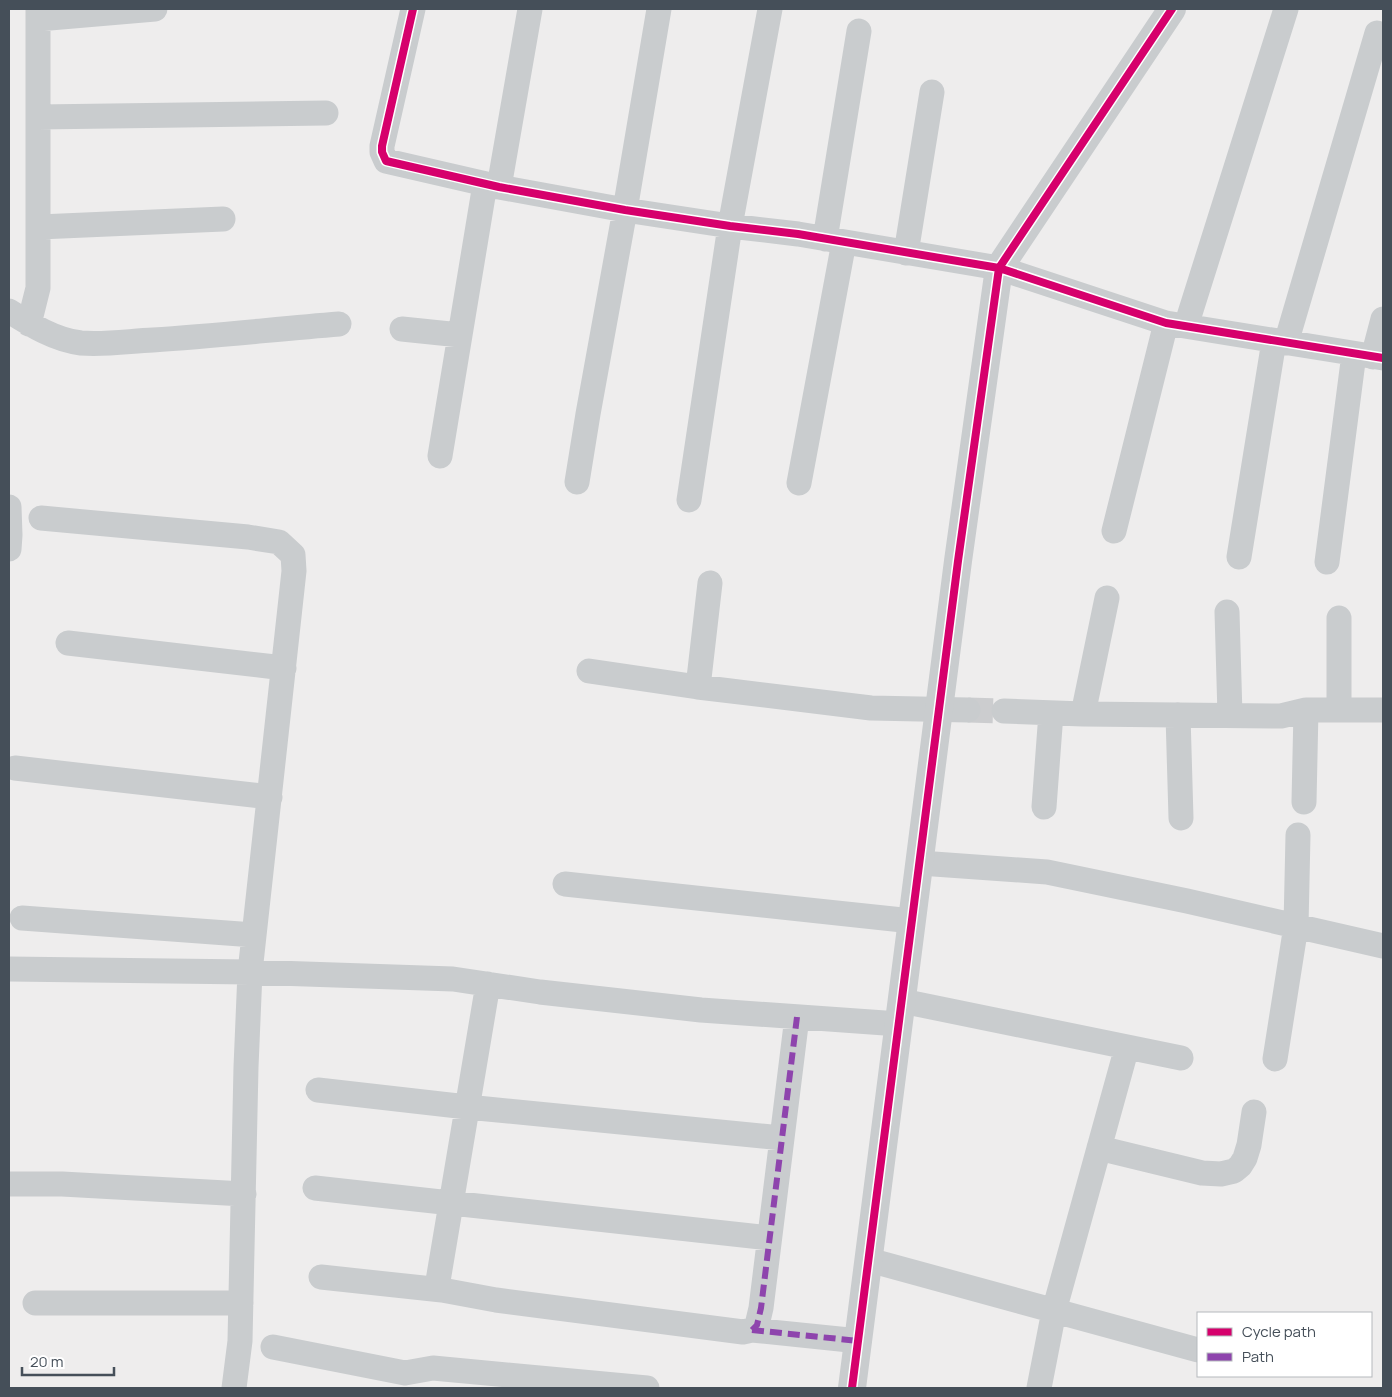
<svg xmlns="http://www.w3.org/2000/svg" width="1392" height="1397" viewBox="0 0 1392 1397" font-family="Manrope,sans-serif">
	<rect width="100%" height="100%" fill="#eeeded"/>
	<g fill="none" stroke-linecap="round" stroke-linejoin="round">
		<path stroke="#cccdcf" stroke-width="25" stroke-dasharray="25 12" stroke-linecap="butt" d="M968,710L1004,711"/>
		<path stroke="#c9ccce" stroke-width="25" d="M413,9L382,146V152L386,161L499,187L625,210L730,226L798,234L999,268L1166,323L1383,358
			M38,19L155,9
			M38,117L326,113
			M499,187L530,9
			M39,227L223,219
			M825,239L859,31
			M906,253L932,92
			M9,311C31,325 55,340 81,343C105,345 130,341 153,340C215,336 277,329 339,324
			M29,324L38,288V9
			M1186,326L1286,9
			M402,329L460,335
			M1286,343L1377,33
			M1373,357L1383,319
			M440,456L485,184
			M577,482L588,414L625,210L659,9
			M799,483L844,242
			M689,500L730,226L770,9
			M9,507L10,535L9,549
			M41,518L248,537L279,542L293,555L294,571L250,972L246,1067L240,1341L234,1388
			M1114,531L1166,323
			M1239,557L1274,341
			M1327,562L1354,354
			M1227,612L1230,715
			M1339,618V710
			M68,643L284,668
			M589,671L698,687L871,708L968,710
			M698,687L710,583
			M1004,711L1083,714L1281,716L1306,710H1383
			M1083,714L1107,598
			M1178,715L1181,818
			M15,768L270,797
			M1304,802L1306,710
			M1044,807L1051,713
			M920,863L1047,872L1187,901L1383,946
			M565,884L912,921
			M22,918L254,935
			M9,969L250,972L453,979L540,992L701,1010L899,1024
			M488,984L438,1281L439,1286L442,1290L496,1300L743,1332L752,1330L859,1341
			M902,1001L1181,1058
			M1275,1059L1296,926L1298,835
			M318,1090L467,1107L782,1138
			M1099,1148L1202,1173L1221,1174L1234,1171L1240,1166L1245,1158L1249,1145L1254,1112
			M9,1184H62L244,1194
			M315,1188L769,1238
			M869,1260L1198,1350
			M321,1277L442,1290
			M35,1303H241
			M752,1330L757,1325L761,1308L797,1017
			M273,1347L405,1373L433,1368L647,1388
			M1039,1388L1054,1311L1127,1047"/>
		<path stroke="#c9ccce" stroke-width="28" d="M852,1388L958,561L999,268L1172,9"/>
		<path stroke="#8e44ad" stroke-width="6" stroke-dasharray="12 6" stroke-linecap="butt" d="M752,1330L757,1325L761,1308L797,1017
			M752,1330L859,1341"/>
		<g stroke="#fff" stroke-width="11">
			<path id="cycleway" d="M413,9L382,146V152L386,161L499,187L625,210L730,226L798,234L999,268L1166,323L1383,358
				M852,1388L958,561L999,268L1172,9"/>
		</g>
		<use href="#cycleway" stroke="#d6006c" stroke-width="8"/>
	</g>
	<rect width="1392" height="1397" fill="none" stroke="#454f59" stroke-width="20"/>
	<rect x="1197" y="1312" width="175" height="65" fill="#ffffff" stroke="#b5b9bd"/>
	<rect x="1207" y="1328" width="25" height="8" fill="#d6006c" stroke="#b5b9bd"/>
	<text x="1242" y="1337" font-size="15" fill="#454f59">Cycle path</text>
	<rect x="1207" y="1353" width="25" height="8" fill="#8e44ad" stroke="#b5b9bd"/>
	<text x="1242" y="1362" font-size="15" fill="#454f59">Path</text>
	<path d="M22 1367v8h92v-8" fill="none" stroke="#454f59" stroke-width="2.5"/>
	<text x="30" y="1367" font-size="15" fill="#454f59" stroke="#ffffff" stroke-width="4" paint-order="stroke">20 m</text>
</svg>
